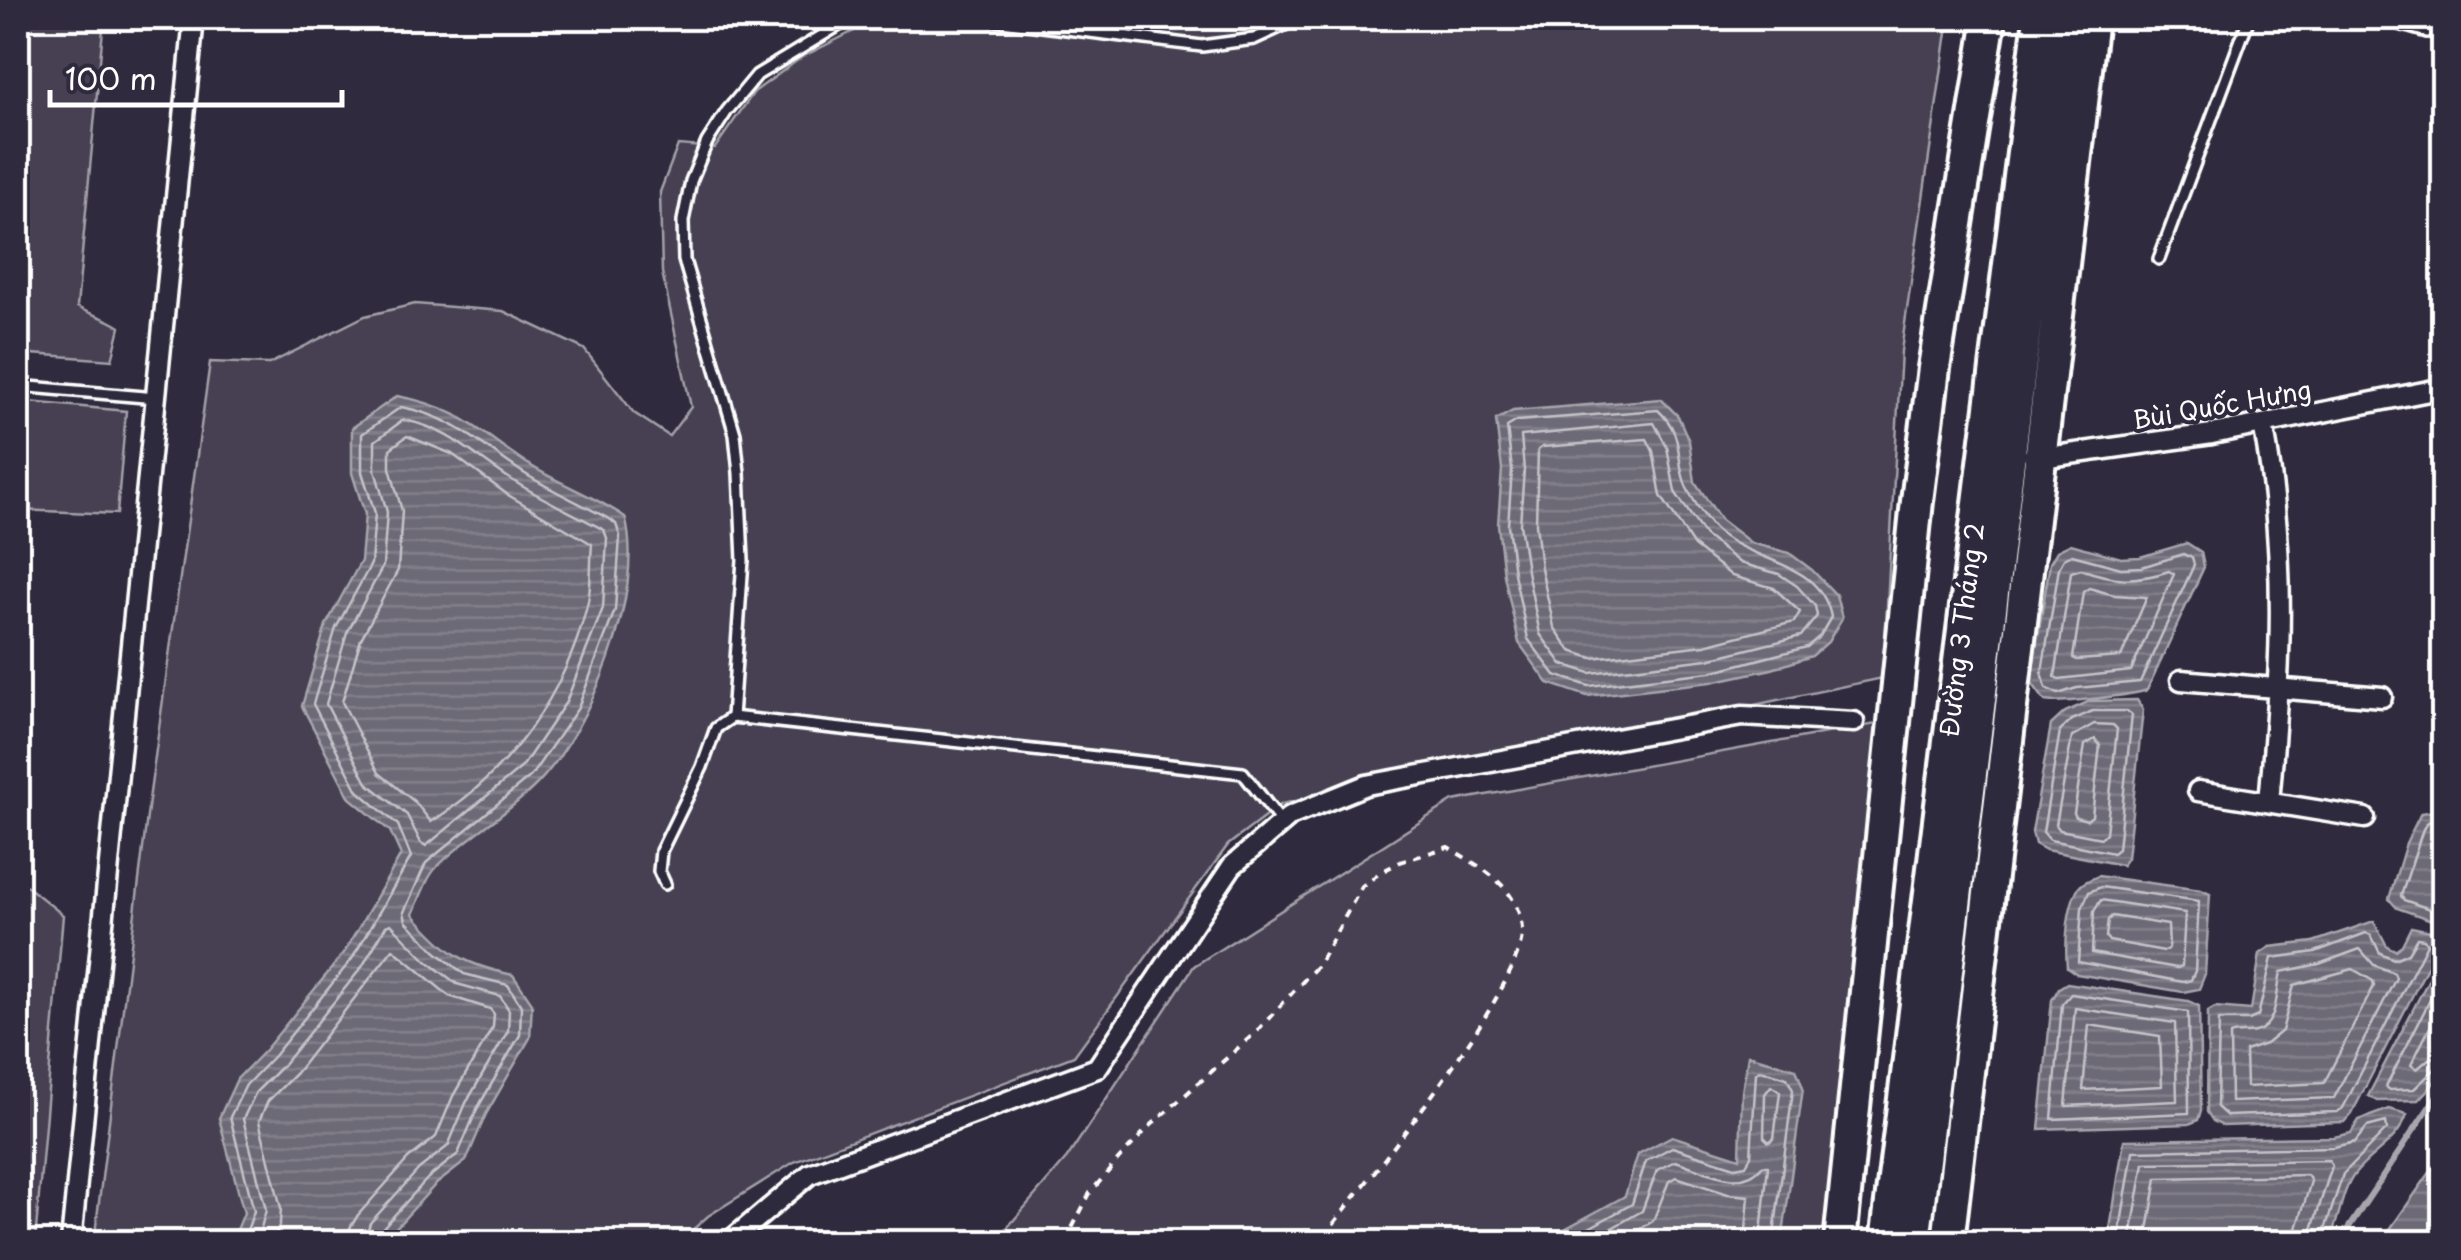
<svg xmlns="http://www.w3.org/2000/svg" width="2461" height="1260" viewBox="0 0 2461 1260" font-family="'Playpen Sans',sans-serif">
	<defs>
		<pattern id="water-rules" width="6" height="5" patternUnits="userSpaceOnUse" patternTransform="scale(2.5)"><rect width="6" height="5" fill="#6d6a77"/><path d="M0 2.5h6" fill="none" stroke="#83808b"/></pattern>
	</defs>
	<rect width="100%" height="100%" fill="#2f2a3d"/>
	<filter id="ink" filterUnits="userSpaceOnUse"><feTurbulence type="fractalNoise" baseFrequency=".01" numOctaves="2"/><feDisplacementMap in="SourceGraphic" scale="20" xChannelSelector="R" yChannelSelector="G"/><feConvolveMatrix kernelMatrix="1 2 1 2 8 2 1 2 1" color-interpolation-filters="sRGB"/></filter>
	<g filter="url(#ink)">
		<path fill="#464152" stroke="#a2a0a8" stroke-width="2.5" d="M18,18H104L77,307C91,315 106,317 120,327L112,360L18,353Z
			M880,18H1949L1901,351L1883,678L1282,804L1228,845L1074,1056L794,1162L708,1216L679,1242H94L149,800L210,362L269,364L365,316L415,304L503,311L584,349L634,413L669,436L691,407L662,272L660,192L678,145L715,148L754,92L802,57Z
			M18,401L126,411L117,514L18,510Z
			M1887,722L1825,1242H995L1067,1158L1194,966L1453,801Z
			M18,879L63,915L35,1242H18Z"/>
		<path fill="url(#water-rules)" stroke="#a7a6ad" stroke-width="2.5" d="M397,396C459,407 478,431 528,464C559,484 595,496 625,517C646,592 590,730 537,784C507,815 467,836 437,867C426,878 420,899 413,914C448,954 462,964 513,975L532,1003L530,1038L486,1114L466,1161L435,1185L383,1242H232L244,1213L219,1118L237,1079L266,1049L344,953L401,855L390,831L350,798L302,706L326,625L361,561L365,514L352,473V428Z
			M1661,399L1678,416L1689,441L1695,482L1721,520L1751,543L1789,553L1812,570L1836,595L1842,618L1828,642L1812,656L1772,669L1711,682L1587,696L1548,683L1519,643L1504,575L1498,525L1502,469L1496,420L1513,411Z
			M2187,543L2201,552L2204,567L2147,690C2135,695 2056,704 2045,701L2032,683V672L2050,563L2057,551L2071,544L2121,558L2140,557Z
			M2137,700L2143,710L2127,858L2122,865L2046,850L2035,844L2032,832L2051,725L2065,712L2090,701Z
			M2443,810H2444L2443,924L2397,908L2389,899L2406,843L2421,813Z
			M2098,876L2201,890L2210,894L2205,974L2199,989L2183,992L2077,974L2067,967C2065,945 2067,909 2077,890C2082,882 2090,880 2098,876Z
			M2374,921L2387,946L2395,950L2402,945L2411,927L2435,932L2442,938L2352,1113L2344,1122L2223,1126L2213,1121L2207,1112L2208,1011L2215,1007L2251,1010L2260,954L2270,947L2313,942Z
			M2443,952V1073L2418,1100L2377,1101L2368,1096Z
			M2067,983L2188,1001L2199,1006L2201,1110L2198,1120L2189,1124L2039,1129L2052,1000L2059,988Z
			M1748,1055L1796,1069L1803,1088L1782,1242H1551L1561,1231L1625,1196L1638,1154L1672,1136L1740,1158L1742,1092Z
			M2389,1109L2407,1114C2398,1142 2371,1153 2354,1175C2340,1194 2340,1222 2328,1242H2108L2124,1140L2334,1137L2351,1133L2359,1120Z
			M2443,1154V1242H2382L2388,1232Z"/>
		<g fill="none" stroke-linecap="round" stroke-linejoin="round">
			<path stroke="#c5c3c9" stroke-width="2.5" d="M1658,410C1686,436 1674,459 1687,488C1693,500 1704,516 1713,527C1748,564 1820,558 1831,617L1820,636L1807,647L1710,672L1589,686L1555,675L1528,639L1514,573L1508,525L1512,470L1507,427L1517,421Z
				M403,420C451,428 480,462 520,485C547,501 576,515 604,530L607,538L603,608L566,702L522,767L426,846L421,843L407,815L367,783L326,704L347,633L383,566L387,512L375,470V441Z
				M1654,423L1667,447L1675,492L1705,536L1740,563L1779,574L1797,586L1815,606L1817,616L1801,636L1708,659L1590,673L1562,664L1540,634L1527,571L1520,524L1524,470L1521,436Z
				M407,436L452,454L508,495L592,544C590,563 592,587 587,606C565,695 509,773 431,822L415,802L379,773L342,702L361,639L398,570L402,511L390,468V449Z
				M1647,439L1653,451L1661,496L1694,546L1732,576L1774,588L1800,612L1794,622L1705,645L1592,658L1571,651L1554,627L1541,568L1536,524L1538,450L1542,447Z
				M2183,554L2192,558L2194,565L2140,682L2077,688L2058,694L2046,688L2042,672L2059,568L2064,559L2072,555L2121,568L2142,567Z
				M2081,569C2113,581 2136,582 2169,571L2174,574L2131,671L2059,679L2055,677L2071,572Z
				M2089,588L2114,595L2147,597L2121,657L2077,660L2073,658L2083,592Z
				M2093,711H2127L2132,715L2118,849L2113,853L2050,840L2043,832L2060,731L2071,720Z
				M2094,724L2113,725L2117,729L2106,833L2101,838L2060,830L2056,825L2072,737Z
				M2095,739L2100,745L2092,816L2087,820L2076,817L2074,813L2085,745Z
				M2444,820L2428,822L2423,829L2401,896L2404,900L2444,914
				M2101,887L2199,901L2195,971L2191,980L2183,982L2078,962L2082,908L2089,892Z
				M2101,900L2185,913L2182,966L2177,968L2092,953L2094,911Z
				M2112,916L2168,925L2169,948L2164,951L2109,941L2106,937L2108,920Z
				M2366,933L2371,935L2380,953L2394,959L2408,953L2417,938L2424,939L2427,944L2343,1108L2337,1112L2227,1116L2217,1107L2219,1020H2249L2258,1016L2272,958L2315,952Z
				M2360,949L2374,965L2394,973L2396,978L2334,1098L2231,1102L2230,1035C2238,1032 2246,1034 2255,1032C2279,1026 2276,990 2281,972L2319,964Z
				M2353,969L2373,981L2374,986L2324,1083L2246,1087L2245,1051L2266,1044L2282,1031L2294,985Z
				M2444,972L2386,1087L2390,1090L2414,1089L2434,1070L2444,1068
				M2071,994L2188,1012L2189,1113L2052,1119L2062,1004Z
				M2444,999L2411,1065L2417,1069L2430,1058L2444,1056
				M2075,1008L2175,1023L2177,1101L2066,1106Z
				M2089,1025L2160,1036L2162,1086L2083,1090Z
				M1771,1086L1780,1092L1774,1138L1769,1142L1764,1137L1765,1094Z
				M243,1242L254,1211L230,1117L246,1085L274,1056L352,959L411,857L398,825L358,791L313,704L336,628L371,564L375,513L362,472V434L401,407C452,416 480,444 522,472C550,490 582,504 611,520L616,524L620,536L615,610L578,708L531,776L426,863L404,912L406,921L435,951L464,974L508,985L521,1006L520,1035L477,1109L458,1154L428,1178L379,1232L376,1242
				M257,1242L266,1210L243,1119L256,1092L284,1064L362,967L386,926L391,924L427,961L457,984L500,996L509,1010L508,1031L466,1103L448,1146L419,1169L370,1223L364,1242
				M273,1242L280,1223L281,1208L259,1121L268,1101L296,1073L393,949L449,996L490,1009L494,1014L493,1027L453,1096L436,1137L408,1159L358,1215L350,1228L349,1242
				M1564,1242L1632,1204L1646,1161L1672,1147L1735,1167L1746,1165L1751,1156L1756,1073L1760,1070L1787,1078L1793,1090L1773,1242
				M1587,1242L1642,1211L1657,1170L1675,1161C1703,1169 1740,1193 1762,1166H1768L1760,1242
				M1619,1242L1653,1221L1669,1181L1676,1177L1728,1194L1749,1196L1745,1242
				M2118,1242L2133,1151L2334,1147L2355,1142L2367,1127L2386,1122L2387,1129L2343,1174L2321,1242
				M2130,1242L2144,1163L2329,1160L2332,1166L2308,1242
				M2146,1242L2157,1178L2307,1175L2311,1181L2293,1242"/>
			<path stroke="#a7a6ad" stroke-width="6" d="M2339,1242L2444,1085"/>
			<g stroke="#fff" stroke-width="16">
				<path id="service" d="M978,18L1202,46L1254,39L1300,18
					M2379,18L2427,32
					M2159,259L2249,18
					M18,386L156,398
					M732,717L1243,773L1282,823
					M665,884L659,871L661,851L702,767L716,728L732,717L743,560L739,473L735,434L684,260L683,221L691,181L707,142L727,111L757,75L851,18"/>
			</g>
			<g stroke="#fff" stroke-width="25">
				<path id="minor" d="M2263,424C2288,554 2281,672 2269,802
					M2033,456L2041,458L2212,434L2444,388
					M2181,680L2382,697
					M2198,791L2365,818
					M71,1242L194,18
					M729,1242L810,1174L1097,1068L1232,866L1290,816L1366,785L1742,716L1854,722"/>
			</g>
			<g stroke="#fff" stroke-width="38">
				<path id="primary" d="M1840,1242L1917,501L1934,368L1990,18
					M1886,1242L2040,18
					M1914,1242L2063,18
					M1948,1242L2092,18"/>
			</g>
			<path stroke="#fff" stroke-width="4" stroke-dasharray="8 8" stroke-linecap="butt" d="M1065,1242L1090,1193L1119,1159L1147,1129L1256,1032L1319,964L1362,886L1381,872L1400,862L1448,847C1481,868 1518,885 1522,929C1527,986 1360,1190 1319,1242"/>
			<use href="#service" stroke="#2f2a3d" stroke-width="9"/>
			<use href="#minor" stroke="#2f2a3d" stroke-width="18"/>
			<use href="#primary" stroke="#2f2a3d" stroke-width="30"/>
		</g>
	</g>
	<g text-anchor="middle" stroke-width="8" stroke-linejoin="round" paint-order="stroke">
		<g font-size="25" fill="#fff" stroke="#2f2a3d">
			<text transform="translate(2222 405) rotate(-10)" y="9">Bùi Quốc Hưng</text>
			<text transform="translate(1962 630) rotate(-83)" y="9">Đường 3 Tháng 2</text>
		</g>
	</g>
	<rect width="2461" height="1260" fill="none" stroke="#2f2a3d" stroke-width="60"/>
	<rect x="30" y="30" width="2401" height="1200" fill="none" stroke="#fff" stroke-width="4" filter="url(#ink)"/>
	<path d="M50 90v15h292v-15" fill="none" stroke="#ffffff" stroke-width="5"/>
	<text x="65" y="90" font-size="30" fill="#ffffff" stroke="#2f2a3d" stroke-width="8" paint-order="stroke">100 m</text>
</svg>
